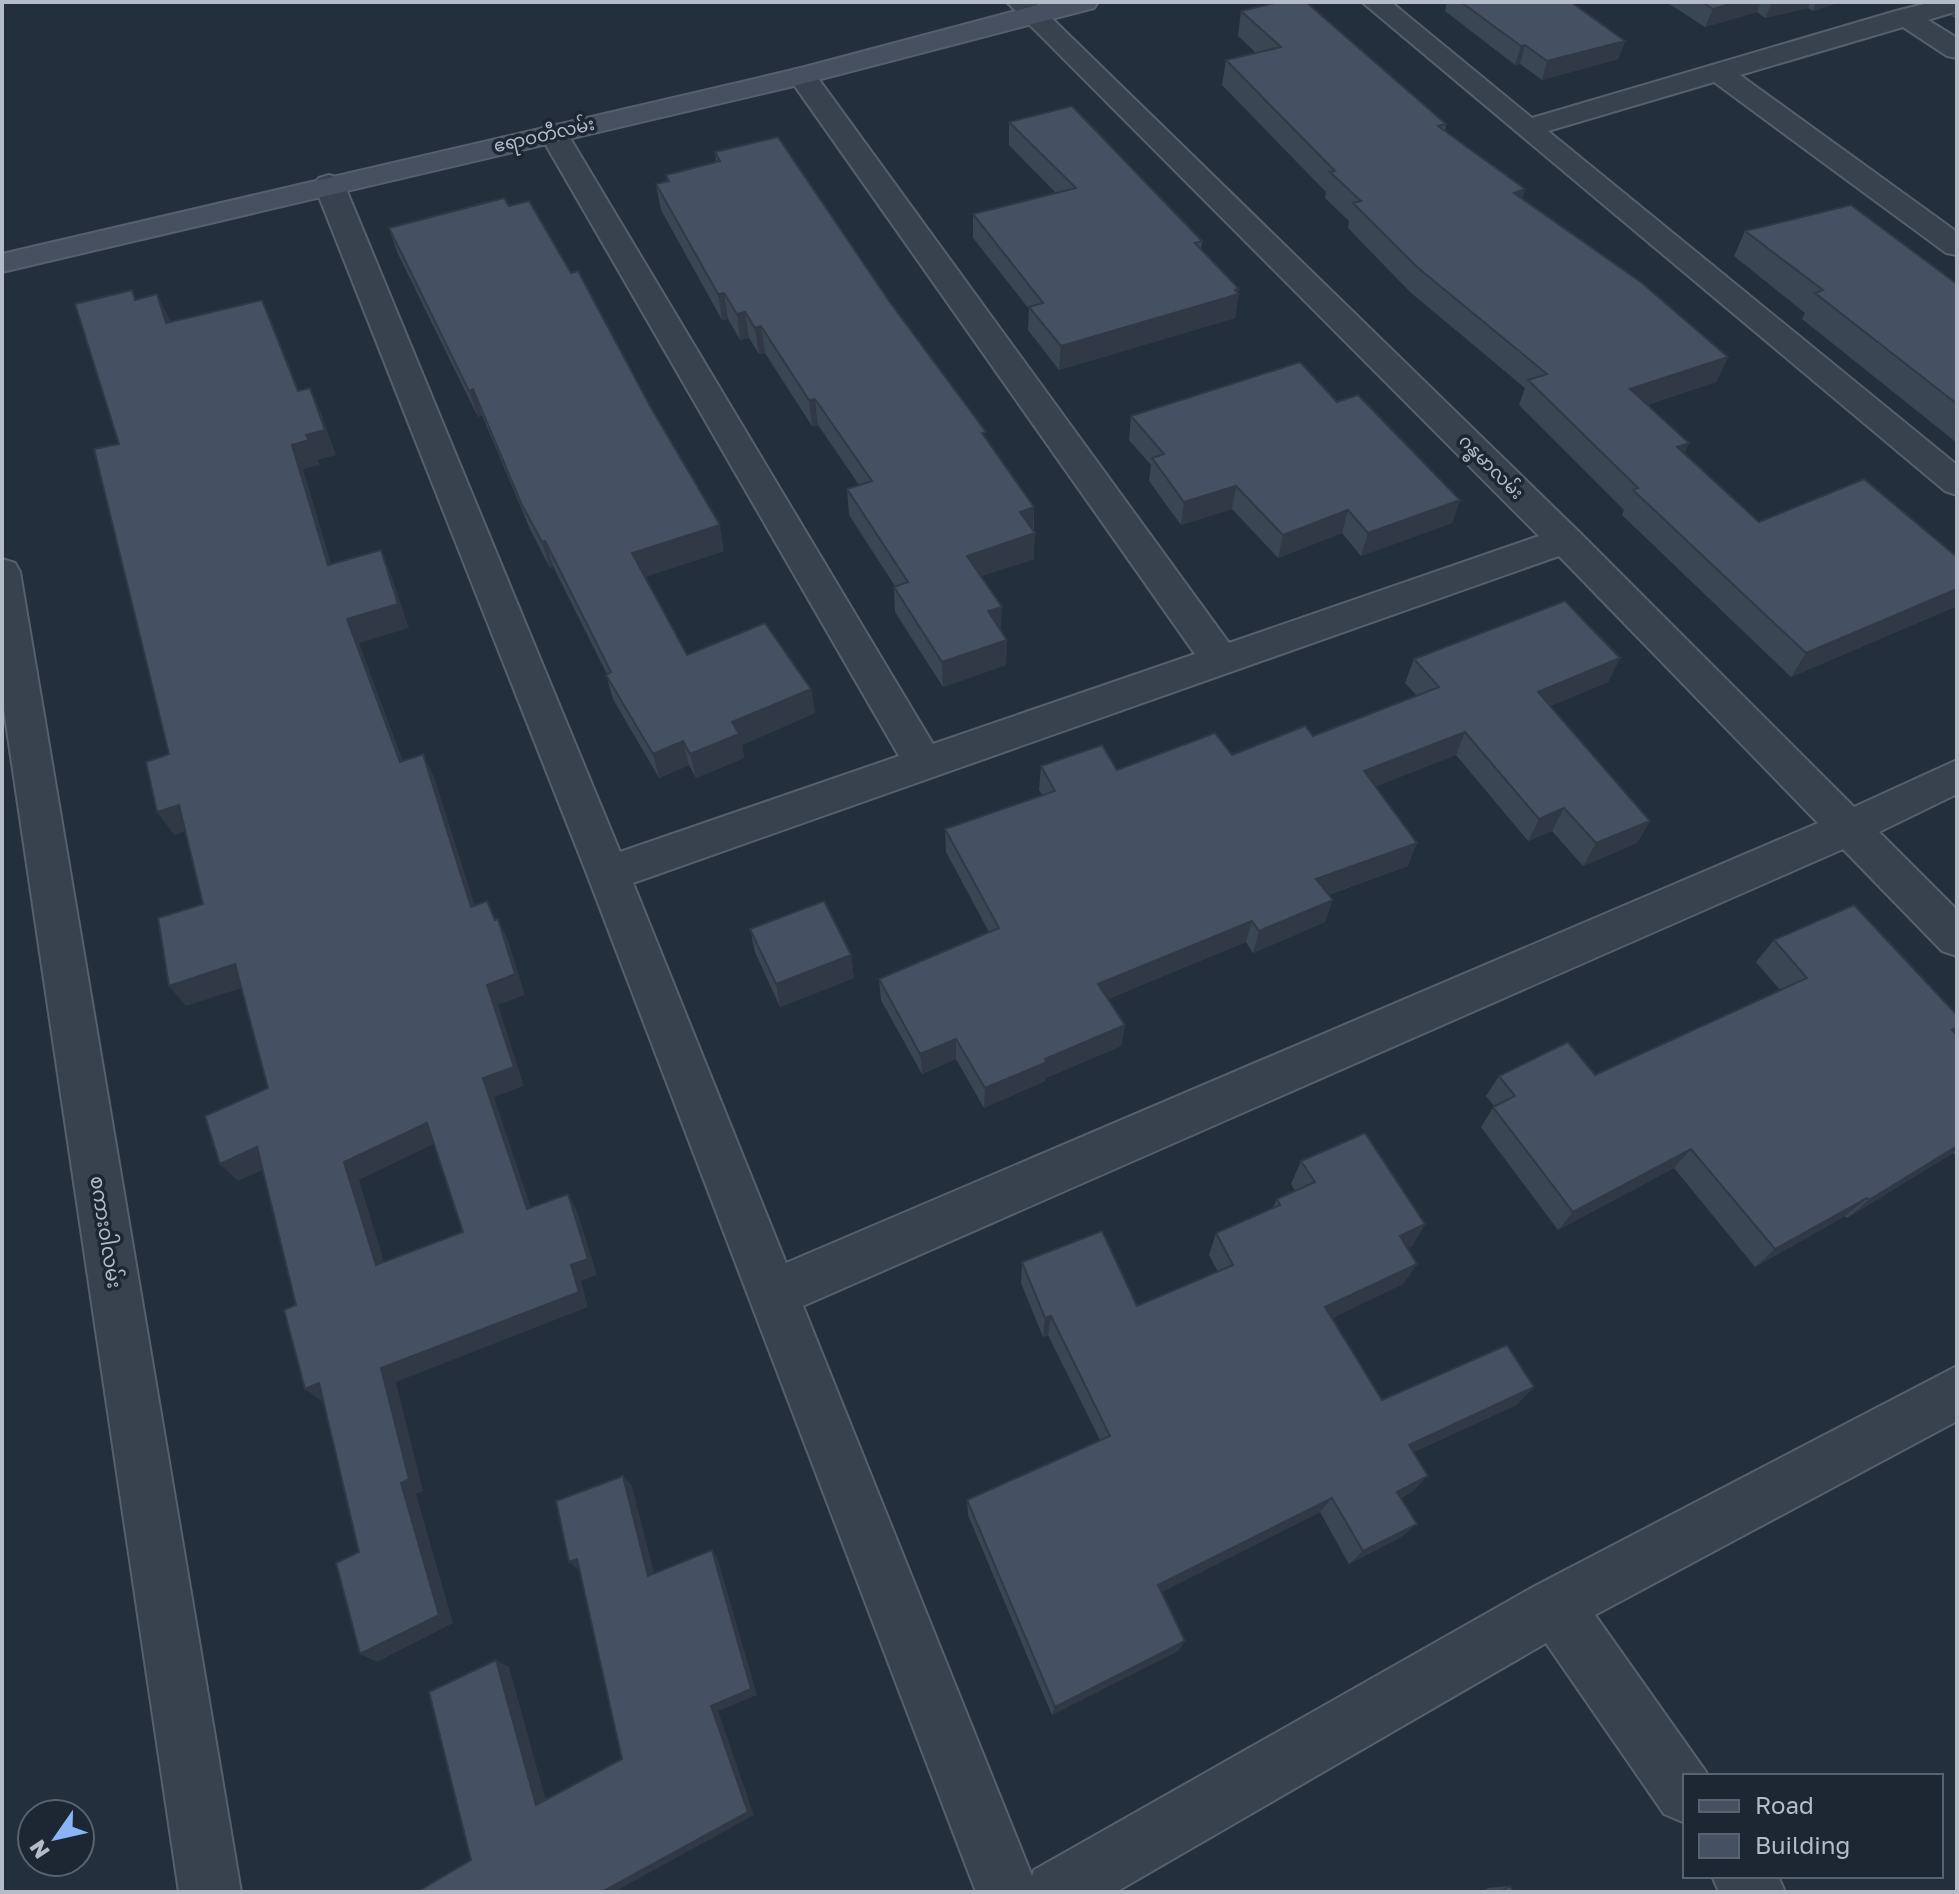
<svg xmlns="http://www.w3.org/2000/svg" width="1959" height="1894" viewBox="0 0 1959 1894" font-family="'Golos Text','Noto Sans Myanmar',sans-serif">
	<rect width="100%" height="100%" fill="#242f3e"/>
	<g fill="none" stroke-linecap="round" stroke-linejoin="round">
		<g stroke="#565f6c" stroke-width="4">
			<path id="street" d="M1007,2H1035L1578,531L1854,807L1957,760V794L1879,832L1957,910V956L1942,951L1843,849L803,1306L1032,1876L1034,1870L1535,1586L1957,1366V1421L1595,1615L1706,1772L1708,1776H1685V1823L1664,1814L1546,1643L1116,1892H976L587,874L314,184L319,178L329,175L339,178L344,184L620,852L899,756L539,133L543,127L553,124L563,127L567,133L933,744L1195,654L792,82L788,76L792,70L802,68L812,70L1229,643L1539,536ZM1559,556L1818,823L786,1263L633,883Z
				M1362,2H1391L1532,118L1896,11L1932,2H1957V11L1928,20L1957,38V58L1947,56L1903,27L1740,75L1957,232V255L1946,253L1714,82L1548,131L1957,465V495L1945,491Z
				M2,559L15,563L20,572L241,1892H179L2,696Z
				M1712,1876H1778L1785,1892H1719Z"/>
		</g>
		<g stroke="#565f6c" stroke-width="4">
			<path id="secondary" d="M1049,2H1098L1094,8L798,85L2,272V254L797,69Z"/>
		</g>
		<use href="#street" fill="#38414e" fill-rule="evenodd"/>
		<use href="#secondary" fill="#465061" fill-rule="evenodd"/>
	</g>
	<path fill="#3b4654" d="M1447,2H1576L1574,4L1625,41L1618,59L1542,80L1520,64L1515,65L1445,11Z
		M1666,2H1841L1813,11L1808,8L1765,18L1757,12L1705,27Z
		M1957,5V19L1951,16Z
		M1241,11L1446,124L1445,131L1525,189L1522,199L1728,357L1716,382L1647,405L1689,443L1684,454L1759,522L1957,557V606L1791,677L1622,515L1624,510L1519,405L1525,388L1410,292L1348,228L1349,221L1325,198L1326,192L1222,85L1226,60L1256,53L1238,36Z
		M1009,122L1202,241L1201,249L1239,289L1235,318L1059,370L1028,330L1029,309L973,238V214L1056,193L1009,145Z
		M715,152L889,301L1034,507V559L981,576L1001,631L1007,640L1006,665L943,687L895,612L894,587L895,586L849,515L847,489L859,485L818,425L812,426L765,353L759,354L749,338L740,340L728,319L722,320L661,210L656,184L667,182L666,175L716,162Z
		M389,228L724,551L645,577L687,655L811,689L815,713L742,745L744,758L696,778L689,765L659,778L613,699L606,675L607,674L553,566L550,568L530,529L482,415L478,417L398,254Z
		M1745,231L1957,284V443L1802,319L1805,313L1734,256Z
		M1337,402L1460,500L1452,523L1361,556L1342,533L1278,558L1232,509L1181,525L1149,481L1151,465L1129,440L1131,416Z
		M1620,658L1608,682L1550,706L1650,821L1637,843L1583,866L1552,831L1528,841L1456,755L1376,786L1408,866L1328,895L1325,922L1253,953L1246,942L1108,999L1125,1025L1121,1046L1046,1078L1045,1081L984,1108L956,1059L922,1074L881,1000L879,979L989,932L946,852L945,829L1043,796L1039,790L1041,766L1117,770L1232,755L1313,736L1417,696L1405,683L1414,659Z
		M750,929L851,955L854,978L780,1007L755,952Z
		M1774,940L1957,1015V1030L1955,1033L1957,1035V1157L1953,1153L1847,1218L1845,1216L1755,1267L1674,1168L1558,1230L1481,1127L1494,1106L1486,1096L1499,1076L1595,1075L1780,990L1756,962Z
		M1301,1161L1425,1224L1412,1246L1407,1248L1417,1264L1403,1284L1332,1318L1382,1400L1534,1387L1516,1405L1414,1452L1413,1491L1401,1498L1417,1524L1401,1537L1349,1564L1320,1512L1162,1592L1185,1641L1178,1651L1052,1715L968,1515L967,1500L1100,1440L1048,1335L1043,1337L1021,1283L1022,1262L1137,1306L1218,1272L1209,1255L1216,1233L1273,1208L1277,1199L1295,1191L1291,1184Z
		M1510,1886L1513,1892H1482L1488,1888Z"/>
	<path fill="#303945" d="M1736,2H1761L1757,12L1705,27L1713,9Z
		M1772,2H1810L1808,8L1765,18Z
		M1816,2H1841L1813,11Z
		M1625,41L1618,59L1542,80L1547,61Z
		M1525,45L1520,64L1515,65L1521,46Z
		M1525,189L1516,215L1514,193Z
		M1239,289L1235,318L1059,370L1061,346Z
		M724,293L728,319L722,320L718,294Z
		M157,294L170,320L178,348L166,323Z
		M262,300L273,325L309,416L298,391Z
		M745,312L749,338L740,340L737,314Z
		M761,326L765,353L759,354L755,328Z
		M1728,357L1716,382L1619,414L1630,389Z
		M310,388L321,413L336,455L318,460L320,465L303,469L339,590L328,565L292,445L306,435Z
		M473,389L482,415L478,417L469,391Z
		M815,399L818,425L812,426L809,400Z
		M1689,443L1677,468V447Z
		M1236,486L1232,509L1181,525L1184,502Z
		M1460,500L1452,523L1361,556L1368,533Z
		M1034,507L1033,533L1020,512Z
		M1348,510L1342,533L1278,558L1283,535Z
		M720,525L724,551L639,579L632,553Z
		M1035,533L1034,559L967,581V556Z
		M545,541L553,566L550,568L542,542Z
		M381,550L391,575L409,628L359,643L412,785L400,762L347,619Z
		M1957,589V606L1791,677L1806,653Z
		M1002,607L1001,632L988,611Z
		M1007,640L1006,665L943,687L942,662Z
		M1620,658L1608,682L1527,716L1538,692Z
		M811,689L815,713L742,745L744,758L696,778L690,754L732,722Z
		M1465,732L1456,755L1357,794L1364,771Z
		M683,741L689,765L659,778L653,754Z
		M423,754L434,777L482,928L471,907Z
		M179,805L195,828L174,835L157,812Z
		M1564,808L1552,831L1528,841L1539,819Z
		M1650,821L1637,843L1583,866L1596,843Z
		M1417,843L1408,866L1309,901L1316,879Z
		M1333,900L1325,922L1253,953L1259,931Z
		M487,901L497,923L498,919L508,940L525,995L498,1005L524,1086L494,1097L537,1226L527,1209L483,1078L487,985Z
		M1252,921L1246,942L1095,1004L1098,984Z
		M851,955L854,978L780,1007L776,984Z
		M235,964L251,985L186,1006L169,986Z
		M1125,1025L1121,1046L1046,1078L1045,1081L984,1108L985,1088L1045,1059Z
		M956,1039V1059L922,1074L920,1054Z
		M427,1123L440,1141L359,1180L390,1281L376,1265L344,1162Z
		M1957,1146V1150L1953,1153L1847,1218L1869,1200Z
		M257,1147L274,1165L238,1181L220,1164Z
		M1691,1149L1674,1168L1558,1230L1573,1212Z
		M568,1194L577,1211L597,1275L581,1281L588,1307L396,1382L423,1491L416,1494L453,1623L377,1662L360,1654L401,1483L381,1368L571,1265Z
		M1867,1198L1845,1216L1755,1267L1775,1249Z
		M1425,1224L1412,1246L1387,1257L1400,1236Z
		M1417,1264L1403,1284L1314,1327L1325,1307Z
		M1051,1316L1048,1335L1043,1337L1045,1318Z
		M319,1383L336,1396L323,1402L305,1389Z
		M1534,1387L1516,1405L1395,1461L1409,1445Z
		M623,1476L632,1486L657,1585L648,1576Z
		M1428,1476L1413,1491L1383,1507L1397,1492Z
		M1332,1498L1320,1512L1152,1597L1158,1585Z
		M1417,1524L1401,1537L1349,1564L1363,1551Z
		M712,1550L718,1560L757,1695L718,1711L754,1815L614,1892H602L711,1706Z
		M577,1559L580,1571L569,1562Z
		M1185,1641L1178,1651L1052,1715L1055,1707Z
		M496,1660L509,1667L548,1808L536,1805Z"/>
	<path fill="#455162" stroke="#303945" stroke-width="2" fill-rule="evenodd" d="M1279,2H1306L1446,124L1438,126L1525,189L1514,193L1642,283L1728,357L1630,389L1689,443L1677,447L1759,522L1864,479L1957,557V589L1806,653L1633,490L1638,488L1528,380L1547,374L1417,267L1353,203L1361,201L1330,172L1335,171L1226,60L1281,47L1241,11Z
		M1461,2H1571L1625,41L1547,61L1525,45L1521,46Z
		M1702,2H1736L1713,9Z
		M1072,106L1202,241L1195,243L1239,289L1235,290L1239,294L1061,346L1029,307L1043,303L973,214L1076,188L1009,122Z
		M778,137L889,301L986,432L982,433L1034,507L1020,512L1035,533L967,556L1002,607L988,611L1007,640L942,662L894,587L908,582L847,489L872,481L815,399L809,400L761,326L755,328L745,312L737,314L724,293L718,294L656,184L669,181L666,175L720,161L715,152Z
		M504,198L509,206L529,201L571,273L578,271L650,406L720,525L632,553L687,655L765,623L811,689L732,722L739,734L690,754L683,741L653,754L606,675L611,672L545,541L542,542L521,503L473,389L469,391L389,228Z
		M1851,205L1957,284V404L1815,293L1823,290L1745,231Z
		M132,290L135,300L157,294L166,323L262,300L298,391L310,388L325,430L306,435L309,440L292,445L328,565L381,550L398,604L347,619L400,762L423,754L471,907L487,901L495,920L498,919L515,974L487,985L514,1067L483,1078L527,1209L568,1194L588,1259L571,1265L579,1292L381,1368L409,1479L401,1483L439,1615L360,1654L336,1563L359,1552L319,1383L305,1389L284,1310L296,1305L257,1147L220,1164L205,1116L268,1088L235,964L169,986L158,918L203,904L179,805L157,812L146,762L169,754L94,449L119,444L75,304ZM427,1123L463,1232L376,1265L344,1162Z
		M1300,362L1337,402L1358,395L1460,500L1368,533L1348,510L1283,535L1236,486L1184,502L1152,458L1164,454L1131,416Z
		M1565,601L1620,658L1538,692L1650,821L1596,843L1564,808L1539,819L1465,732L1364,771L1417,843L1316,879L1333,900L1259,931L1252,921L1098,984L1125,1025L1045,1059L1047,1062L985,1088L956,1039L920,1054L879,979L999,928L945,829L1055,791L1041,766L1102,745L1117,770L1215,733L1232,755L1305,726L1313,736L1439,687L1414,659Z
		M824,901L851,955L776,984L750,929Z
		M1854,905L1957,1015V1027L1952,1030L1957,1035V1146L1869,1200L1867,1198L1775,1249L1691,1149L1573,1212L1493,1107L1515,1096L1499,1076L1568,1042L1595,1075L1807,978L1774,940Z
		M1365,1133L1425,1224L1400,1236L1417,1264L1325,1307L1382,1400L1507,1345L1534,1387L1409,1445L1428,1476L1397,1492L1417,1524L1363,1551L1332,1498L1158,1585L1185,1641L1055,1707L967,1500L1110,1436L1051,1316L1045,1318L1022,1262L1102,1231L1137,1306L1233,1265L1216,1233L1280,1205L1277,1199L1315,1182L1301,1161Z
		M623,1476L648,1576L712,1550L751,1689L711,1706L748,1812L602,1892H417L471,1860L429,1692L496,1660L536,1805L622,1759L577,1559L569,1562L556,1501Z
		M1510,1886L1513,1892H1501Z"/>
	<g text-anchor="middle" stroke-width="7" stroke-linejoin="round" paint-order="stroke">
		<g font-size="18" fill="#b4bcc9" stroke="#1d2633">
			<text transform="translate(544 135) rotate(-13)" y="6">ဧရာဝတီလမ်း</text>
			<text transform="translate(1491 467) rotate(45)" y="6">ဂန္ဓမာလမ်း</text>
		</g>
		<g font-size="20" fill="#b4bcc9" stroke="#1d2633">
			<text transform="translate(106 1232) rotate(81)" y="7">စကားဝါလမ်း</text>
		</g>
	</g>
	<rect width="1959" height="1894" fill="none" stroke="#b4bcc9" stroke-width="8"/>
	<rect x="1683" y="1774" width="260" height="104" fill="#1d2633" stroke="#59626f" stroke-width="2"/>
	<rect x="1699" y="1800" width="40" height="12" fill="#465061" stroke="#59626f" stroke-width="2"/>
	<text x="1755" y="1814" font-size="24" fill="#b4bcc9">Road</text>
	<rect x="1699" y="1834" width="40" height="24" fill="#455162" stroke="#59626f" stroke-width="2"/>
	<text x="1755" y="1854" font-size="24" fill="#b4bcc9">Building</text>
	<g transform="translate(56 1838) rotate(236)"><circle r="38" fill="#1d2633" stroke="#59626f" stroke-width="2"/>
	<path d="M0-6L14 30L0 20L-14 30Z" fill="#8ab4f8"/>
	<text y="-12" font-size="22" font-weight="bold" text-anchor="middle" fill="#b4bcc9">N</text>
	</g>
</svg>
